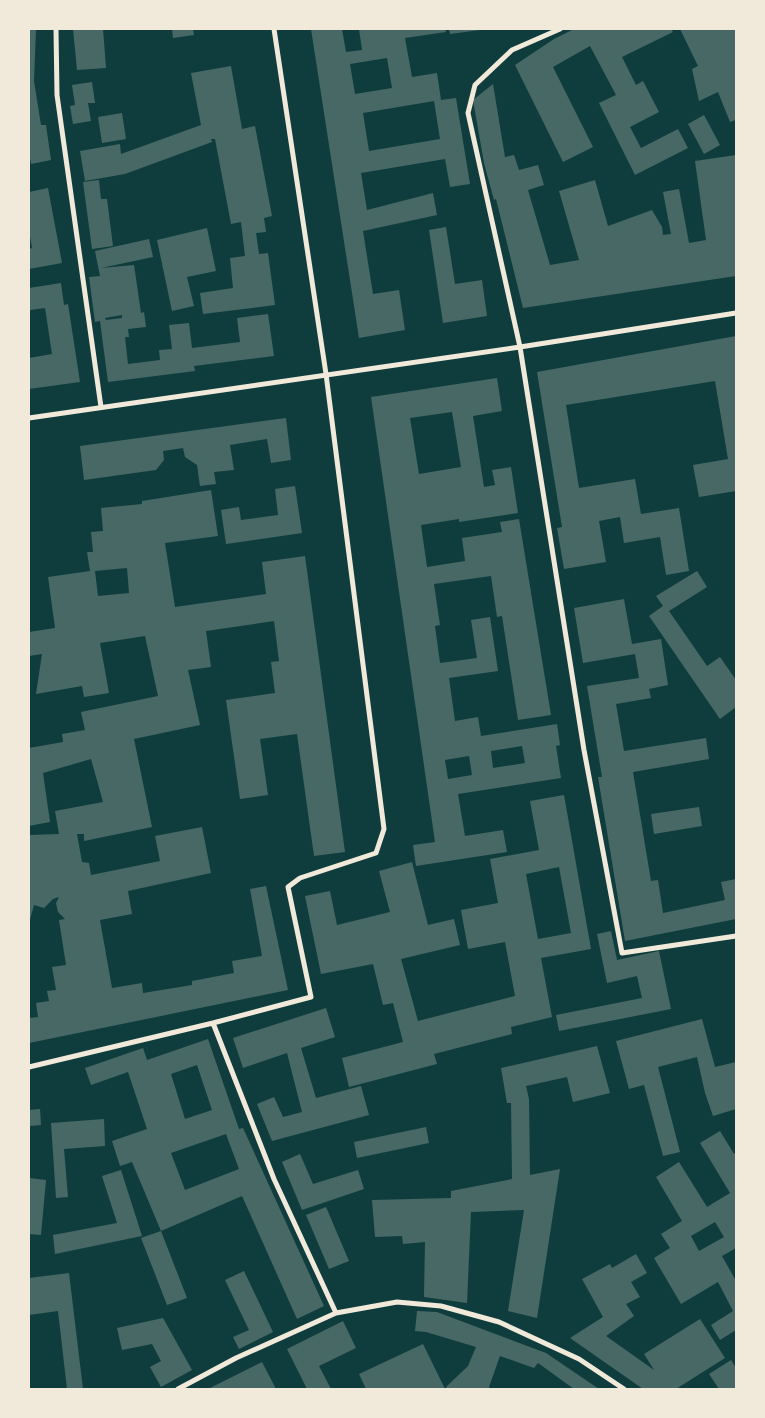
<svg xmlns="http://www.w3.org/2000/svg" width="765" height="1418" viewBox="0 0 765 1418" font-family="'Titillium Web',sans-serif">
	<rect width="100%" height="100%" fill="#0f3d3e"/>
	<path fill="#486865" fill-rule="evenodd" d="M29,29H36L34,81L41,125H46L51,160L31,164L29,153Z
		M73,29H103L106,68L77,70Z
		M172,29H193L194,35L173,38Z
		M311,29H342L346,52L362,50L359,29H445L446,32L405,38L412,77L437,73L441,100L456,98L470,184L450,187L445,159L361,173L367,210L433,193L437,215L363,231L373,294L399,290L405,330L359,338ZM387,58L392,88L355,94L350,64ZM434,101L440,139L369,151L363,113Z
		M449,29H480V30L450,34Z
		M574,29H671L673,32L622,57L636,85L643,81L659,112L630,127L641,148L678,129L688,148L635,175L599,103L616,95L590,46L553,67L593,147L563,162L515,65L554,39Z
		M680,29H736V120L730,122L718,92L699,101L692,69L698,66Z
		M231,66L242,129L255,126L272,216L264,218L266,232L256,233L259,254L268,253L275,305L203,314L200,293L233,288L230,258L245,256L241,222L231,224L215,139H211L212,142L125,174L85,181L80,151L120,144L121,154L201,125L191,73Z
		M92,82L95,103H88L91,121L73,124L70,106L75,105L72,85Z
		M493,84L505,157L514,155L519,170L538,165L544,185L528,190L550,265L579,260L559,191L595,180L608,226L652,210L662,227L663,235L671,234L663,192L679,189L689,243L706,240L695,161L736,155V276L523,308L496,199L494,200L484,163L473,100Z
		M122,113L126,139L102,143L98,117Z
		M704,115L720,145L704,154L688,124Z
		M99,180L101,199H107L113,246L92,249L83,182Z
		M48,188L62,263L29,269V249L32,248L29,231V192Z
		M446,227L455,284L482,280L487,316L443,323L429,230Z
		M207,228L216,271L187,277L194,306L172,311L157,240Z
		M149,239L153,257L101,268L134,265L141,313L144,312L146,327L128,329L129,337H125L128,364L160,360L159,350L172,349L169,325L189,323L192,348L240,342L237,318L268,314L274,356L194,366L195,371L108,382L100,321L95,322L89,277L100,276L95,251ZM122,315V318L106,320L105,318Z
		M61,283L64,305L68,304L80,382L29,389V358L52,354L45,308L30,310L29,288Z
		M736,336V491L699,497L693,465L728,459L715,381L566,405L579,488L635,479L641,514L679,508L689,571L666,575L660,537L624,543L620,517L599,521L606,562L564,569L557,528L562,527L537,372Z
		M497,378L502,411L473,416L484,487L495,485L492,470L511,467L518,513L459,522V519L421,525L427,567L465,561L462,538L502,532L500,522L519,519L551,715L518,720L502,616L497,617L491,576L434,584L440,625L435,626L440,663L477,658L471,620L490,617L498,671L449,678L455,721L478,717L481,736L557,724L560,745L556,746L561,778L458,794L465,836L503,830L507,852L416,866L413,845L435,842L371,397ZM452,412L461,467L419,474L410,418ZM522,746L525,763L493,768L491,751ZM469,756L472,775L448,779L445,760Z
		M286,418L291,460L271,463L267,439L230,445L234,470L214,472L216,484L200,486L197,465L185,457L183,448L163,451L164,460L156,470L84,480L80,446Z
		M295,486L302,533L226,544L221,510L239,507L241,520L278,515L275,489Z
		M211,490L218,536L165,543L175,607L266,594L262,562L305,556L345,852L314,856L297,734L260,739L268,795L240,799L226,700L275,693L271,662L279,661L274,621L206,631L211,667L188,670L200,725L134,739L152,827L84,841V834H77L82,862L89,863L91,875L160,861L155,836L202,827L211,873L128,891L132,914L100,920L112,988L142,983L143,993L192,985V981L234,973L232,961L262,956L250,889L266,886L288,990L29,1043V1018L38,1017L36,1003L49,1001L47,991L56,990L52,967L66,965L59,920L65,919L58,912L56,903L59,897L53,899L44,908L34,905L29,923V835L59,834L55,811L103,802L91,759L43,773L50,822L29,826V748L63,742L62,734L85,730L81,712L158,696L145,636L100,643L109,693L84,697L82,686L36,694L42,654L29,656V632L55,628L48,577L90,571L87,552H93L91,532L103,531L101,508L142,504V501ZM127,568L129,593L98,596L95,571Z
		M697,571L707,587L669,611L707,666L720,657L736,680V707L720,719L649,616L663,606L656,596Z
		M624,599L632,644L661,639L668,685L649,689L651,698L616,704L624,751L706,738L709,759L633,772L651,881L658,880L663,913L725,900L721,882L736,879V919L625,941L598,777H602L587,686L639,678L635,654L583,663L574,608Z
		M564,795L591,949L541,958L552,1017L511,1027L512,1034L434,1054L437,1064L349,1087L342,1058L403,1042L393,1003L383,1005L373,964L321,974L305,896L330,891L337,925L390,912L379,871L412,862L428,925L454,919L460,945L401,959L418,1021L515,996L505,942L468,949L461,910L498,903L490,859L539,850L530,801ZM559,867L571,933L538,939L526,874Z
		M699,807L702,826L654,834L651,814Z
		M611,931L617,960L659,951L671,1009L559,1031L556,1015L642,998L637,976L607,983L597,934Z
		M326,1008L335,1037L301,1048L316,1098L361,1086L369,1115L272,1141L257,1104L274,1097L283,1117L302,1112L287,1053L243,1068L233,1038Z
		M702,1019L715,1067L736,1062V1109L713,1116L705,1093L697,1057L658,1067L680,1152L663,1156L644,1085L629,1089L616,1041Z
		M208,1039L239,1129L243,1128L324,1306L297,1319L242,1196L161,1231L132,1162L120,1166L112,1141L147,1129L128,1072L91,1085L85,1068L143,1048L147,1060ZM197,1065L212,1110L185,1119L171,1074ZM226,1134L239,1169L185,1190L171,1153Z
		M597,1046L610,1093L573,1102L567,1077L526,1086L529,1099L530,1175L560,1169L537,1318L508,1311L524,1210L471,1212L467,1303L424,1297L425,1242L403,1244L402,1236L375,1237L372,1200L451,1198V1191L512,1179L511,1103H507L501,1068Z
		M40,1109L41,1125L29,1126V1110Z
		M104,1119L105,1146L64,1149L68,1197L56,1198L51,1123Z
		M426,1127L429,1143L357,1158L354,1142Z
		M720,1131L734,1154L736,1152V1248L722,1256L736,1281V1330L720,1340L711,1325L733,1311L718,1282L681,1304L654,1258L670,1248L661,1234L682,1221L656,1177L679,1162L707,1207L730,1193L700,1143ZM715,1222L724,1237L699,1251L691,1236Z
		M300,1154L313,1184L358,1170L364,1189L302,1210L282,1162Z
		M121,1170L142,1236L55,1254L53,1235L117,1223L102,1176Z
		M29,1178L46,1180L41,1235L29,1234Z
		M326,1207L349,1261L329,1269L306,1215Z
		M161,1231L187,1298L167,1305L141,1238Z
		M636,1254L647,1273L631,1282L640,1297L626,1304L634,1316L606,1336L654,1370L644,1354L700,1319L725,1358L676,1389H643L570,1338L603,1317L582,1279L610,1264L612,1268Z
		M244,1271L273,1332L239,1349L233,1337L249,1330L225,1280Z
		M69,1273L83,1389H67L58,1311L29,1315V1278Z
		M417,1311L437,1312L546,1353L599,1389H574L538,1363L534,1368L500,1356L489,1387L491,1389H448L446,1387L468,1366L476,1347L426,1332L415,1331Z
		M163,1318L192,1370L161,1387L150,1367L161,1361L152,1344L122,1350L117,1328Z
		M343,1321L356,1348L319,1366L331,1389H307L287,1349Z
		M423,1344L445,1389H366L359,1374Z
		M731,1360L736,1368V1389H719L709,1374Z
		M262,1362L276,1389H208Z"/>
	<g fill="none" stroke-linecap="round" stroke-linejoin="round">
		<path stroke="#f1e9da" stroke-width="5" d="M56,29L57,95L101,407
			M560,29L512,50L475,85L468,113L520,347L584,750L622,953L736,936
			M29,418L520,347L736,313
			M213,1023L274,1179L336,1313
			M29,1067L213,1023L311,997L288,887L300,878L376,853L384,829L326,374L274,29
			M178,1389L236,1358L336,1313L397,1302L441,1306L499,1322L579,1359L624,1389"/>
	</g>
	<rect width="765" height="1418" fill="none" stroke="#f1e9da" stroke-width="60"/>
</svg>
